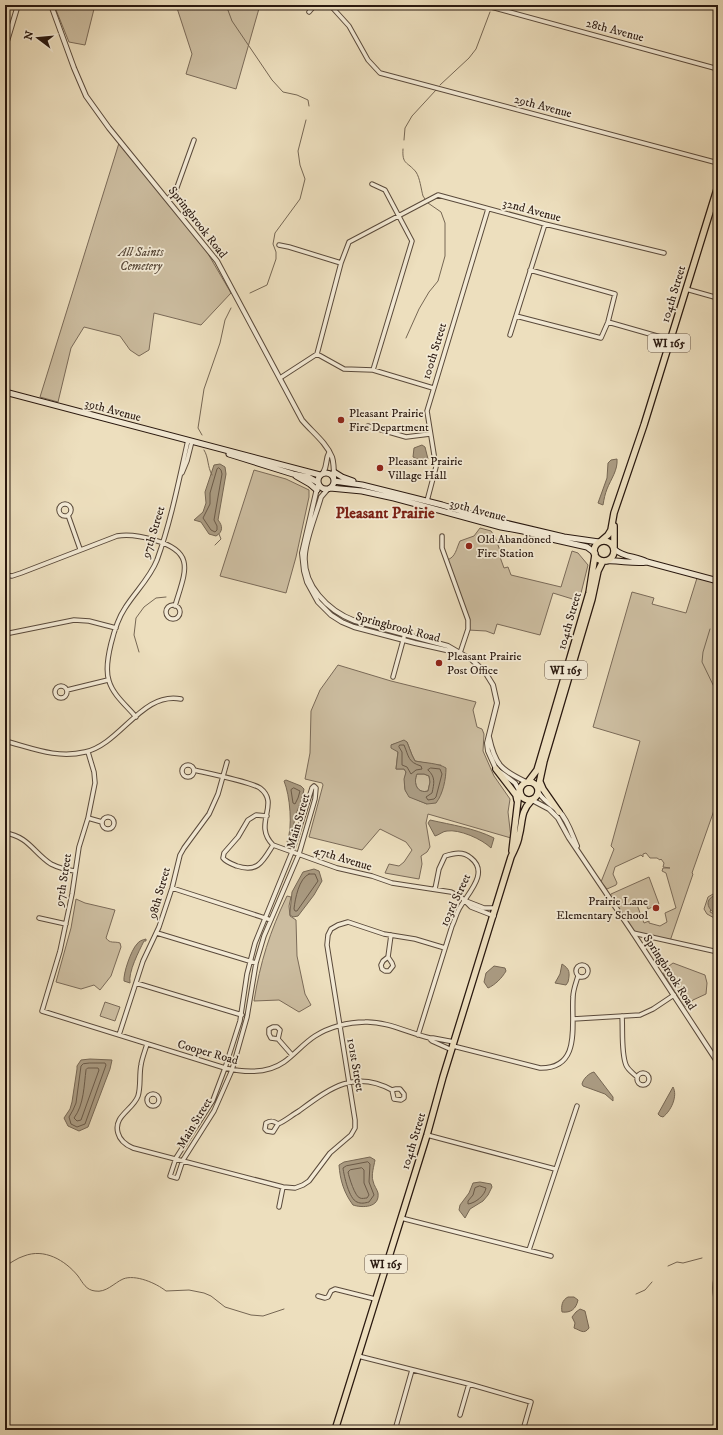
<svg xmlns="http://www.w3.org/2000/svg" width="723" height="1435" viewBox="0 0 723 1435" font-family="'IM FELL DW Pica',serif">
	<rect width="100%" height="100%" fill="#eddfbe"/>
	<filter id="stains"><feTurbulence type="fractalNoise" baseFrequency=".005" numOctaves="4"/><feColorMatrix values="0 0 0 0 .2 0 0 0 0 .09 0 0 0 0 .02 0 0 0 .5 -.17"/></filter>
	<radialGradient id="worn" r=".72"><stop offset=".6" stop-color="#630" stop-opacity="0"/><stop offset="1" stop-color="#630" stop-opacity=".3"/></radialGradient>
	<path fill="#ccbda0" stroke="#7a6a58" fill-rule="evenodd" d="M54,5H95L85,45L69,42Z
		M176,5H260L236,89L186,74L192,54Z
		M119,143L207,252L231,293L201,325L154,313L149,350L139,356L130,350L120,336L84,327L71,348L58,402L40,397Z
		M254,470L286,479L309,490V497L296,557L286,593L220,576Z
		M480,528L491,531L495,537L502,556L500,557L504,568L508,567L511,575L561,587L572,551L578,553L588,565L579,601L553,593L540,635L497,624L494,634L486,631L468,630L469,624L447,560C456,557 456,549 460,541L474,536Z
		M697,578L717,583L718,581V799L692,873L693,874L670,941L633,933L610,896L611,894L649,877L659,904L648,909L644,900V902L637,905L644,923L649,921V923L660,926L667,922L665,913L676,908L666,873L662,871L663,868H670L663,867L664,863L661,859L660,860L657,858H650L646,853L643,854V857L641,855L615,867L613,874L617,883L616,885L607,889L601,882L614,849L611,846L640,741L593,727L632,592L654,598L652,604L686,613Z
		M338,665L391,681L476,702L473,710L477,727L482,729L484,734L483,751L494,776L510,799L508,812L511,838L428,814L426,823L430,847L427,852L421,856L422,864L419,879L385,873L389,864L399,866L404,862L412,850L406,842L380,829L362,850L309,837L323,785L322,783L305,779L310,753L311,711L320,690ZM404,741L407,742L412,755L415,761L436,765H441L427,804C408,796 401,795 406,772L404,769H396L398,751L391,745Z
		M417,774H424L429,776L430,782L428,791C417,794 413,783 417,774Z
		M718,891V895H716L710,912L718,916V920L707,914L704,909L708,897Z
		M287,896L291,897L289,906L290,916L296,920L297,956L305,994L311,1005L299,1012L279,1000L254,1001C260,963 270,931 287,896Z
		M76,899L85,903L115,910L106,938C110,944 114,941 120,943L121,947L111,976L100,990L94,985L81,989L56,982L71,928Z
		M673,963L705,975L707,983L706,994L693,1000L687,1007L683,1005L663,973L665,969Z
		M105,1002L120,1007L115,1021L100,1016Z"/>
	<path fill="#aa9b82" stroke="#766754" fill-rule="evenodd" d="M422,445L425,447L428,459L426,462H423L413,457L414,448Z
		M617,459C618,470 611,479 607,489C605,494 604,499 603,505L598,503L607,478L608,463L611,460Z
		M220,464L225,467L226,474L218,520C223,526 223,532 216,536L209,534L201,522L194,520L203,512L206,503L205,492L214,465Z
		M404,740L407,742L412,755L415,761C425,763 438,763 446,768C446,779 443,794 436,803L427,804L409,797L405,790L404,779L406,772L404,769H396L398,752L391,748V745ZM417,774H424L429,776L430,782L428,791C417,794 413,783 417,774Z
		M286,780L301,786L304,789C303,798 299,806 296,814C293,824 294,834 288,843L287,842C293,828 290,795 284,781Z
		M430,820C452,825 474,828 494,838L491,848C482,839 459,829 447,831C443,831 439,835 435,836L428,823Z
		M314,869L319,871L322,881L314,895L298,916L293,917L290,915V912L292,892L303,872Z
		M716,895H718V916C709,911 702,900 716,895Z
		M146,939V941H144C139,951 128,972 130,983L124,981C123,974 131,950 137,944C139,941 142,940 146,939Z
		M562,964C570,969 570,973 568,982L566,985L555,983L560,974Z
		M494,966L505,968L506,971C502,978 495,985 488,988L484,982L486,973Z
		M90,1059L112,1060L110,1069L88,1127L79,1131L68,1126L64,1118L70,1109L72,1102L77,1069V1066L81,1060Z
		M594,1072L613,1097V1101L605,1094L583,1086L582,1084C583,1079 589,1073 594,1072Z
		M673,1087C678,1096 671,1111 663,1117L660,1116L658,1114Z
		M370,1157L375,1160C374,1166 371,1175 373,1181C374,1186 377,1189 378,1193C380,1208 362,1208 353,1205C344,1193 340,1180 339,1165L344,1162Z
		M480,1182L491,1184L492,1187L488,1195L483,1201L470,1209L465,1218L459,1210L460,1205L469,1193L473,1183Z
		M568,1297H574L578,1300C576,1309 571,1313 562,1312C561,1306 562,1300 568,1297Z
		M580,1309L585,1311L589,1328C584,1335 580,1330 574,1328L575,1323L572,1317L576,1312Z"/>
	<g fill="none" stroke-linecap="round" stroke-linejoin="round">
		<path stroke="#6a5a48" stroke-width="1" d="M219,468L221,470L222,474L214,520L217,526V530L215,532L211,530L203,518L210,504V493L217,469Z
			M400,745H404C409,757 408,762 421,766L422,769L416,770L411,774L407,767L402,765V752L399,747Z
			M431,768L440,769L442,774L436,797L434,799L428,800L426,797L432,793C434,784 436,777 428,770Z
			M294,788L300,791L298,798L295,804L293,803L291,790Z
			M309,874H315L318,881L297,911H295L294,909C295,899 299,878 309,874Z
			M90,1063H105L106,1065L85,1124L77,1127L71,1124L69,1117L73,1110L76,1103L81,1066L83,1064Z
			M88,1068H98L99,1070L81,1120L77,1121L74,1118C84,1105 84,1085 86,1070Z
			M368,1162L370,1164L369,1182L374,1195L369,1202C365,1203 361,1204 357,1202C349,1199 344,1176 343,1168L346,1166Z
			M362,1168L364,1170V1183L369,1195L367,1198C365,1198 362,1199 360,1198C355,1197 349,1177 348,1172L350,1170Z
			M480,1186L486,1188C485,1195 476,1203 468,1204V1201L473,1195L475,1188Z"/>
		<path stroke="#766754" stroke-width="1" d="M226,5L232,21L272,80L283,92L297,95L308,100L309,106
			M440,85L469,58L476,49L490,12
			M404,140L405,128L412,116L436,90
			M403,149C402,165 407,161 416,172C420,178 421,189 423,196L425,199
			M250,293L267,285L276,259V252L273,244L275,233L300,199L305,179L300,165L298,151L306,120
			M406,338L419,309L429,292L438,281L445,256V223L441,212L428,203
			M202,435L198,428L204,389L220,343L225,320L231,308
			M204,450C209,458 207,466 212,475
			M215,545L221,539L219,534
			M710,629L703,652L702,662L718,695
			M139,652L134,635L136,618L144,607L156,598L166,597
			M5,1266C11,1263 17,1258 24,1256C44,1248 65,1260 78,1276C83,1283 86,1290 95,1291C106,1293 114,1283 123,1279C135,1274 156,1283 166,1291L189,1290L204,1293L211,1296L225,1307L251,1315L263,1316L284,1309
			M668,1266L677,1262L683,1263L702,1258
			M636,1294L645,1290L652,1282
			M716,1311C712,1291 711,1285 717,1265"/>
		<g stroke="#5a4a3b" stroke-width="5.5">
			<path id="minor" d="M330,5L349,26L368,60L380,73L718,163
				M484,5L718,69
				M309,12L315,5
				M372,184L385,190L412,241L373,370
				M168,199L176,190L194,140
				M279,245L289,247L341,263
				M686,289L718,298
				M516,316L601,338L608,322L615,294L530,270
				M608,322L671,340
				M510,335L545,224
				M317,354L341,263L349,242L438,195L545,224L664,253
				M280,378L317,354L344,369L373,370L433,388
				M368,426L406,437L430,434
				M182,473L187,461L192,441
				M427,501L436,467L427,411L488,209
				M59 510a6 6 0 1 1 12 0a6 6 0 1 1-12 0Z
				M68,515L80,549
				M442,536V548L468,620V629L460,653
				M5,575L12,576L21,573L117,536C130,534 141,536 154,540C197,552 185,572 175,606
				M166 612a7 7 0 1 1 14 0a7 7 0 1 1-14 0Z
				M5,634L74,620L89,621L116,628
				M393,677L404,637
				M55 692a6 6 0 1 1 12 0a6 6 0 1 1-12 0Z
				M67,690L108,680
				M136,717C127,706 113,695 109,681C103,664 115,623 125,608C135,592 150,578 157,560C171,521 179,480 188,440
				M5,741C32,748 57,759 85,752C121,744 142,691 181,699
				M88,752L94,772L95,783L88,818L79,847L72,894L60,951L42,1011L225,1068C246,1073 267,1074 284,1062C295,1054 304,1043 315,1036C329,1027 348,1022 365,1022C386,1021 409,1033 430,1038H433L454,1042
				M182 771a6 6 0 1 1 12 0a6 6 0 1 1-12 0Z
				M194,770C207,773 251,782 260,788C281,804 252,824 273,845L337,868L372,876L392,883L451,892L461,897L471,907L494,916
				M314,786L316,788L315,799L299,854L264,936L256,963L247,1017L232,1070L214,1111L183,1160L177,1178L170,1176L176,1158L213,1100L225,1068L240,1021L247,974L255,943L292,852L312,788Z
				M267,816L256,815L248,820L238,837L224,853L223,858C226,862 232,864 237,866C258,873 263,861 273,845
				M102 823a6 6 0 1 1 12 0a6 6 0 1 1-12 0Z
				M88,818L102,822
				M5,833C28,836 34,853 51,864C59,868 67,870 75,871
				M172,888L271,920
				M466,901L484,908H496
				M39,918L66,924
				M157,933L256,963
				M633,933L718,952
				M388,957L392,963L393,966L389,971H385L382,969L381,965L383,961L388,957L391,935
				M576 971a6 6 0 1 1 12 0a6 6 0 1 1-12 0Z
				M136,983L242,1015
				M622,1016C623,1030 621,1053 626,1065C628,1070 633,1073 637,1077
				M573,1019L640,1015L653,1009L674,995
				M119,1035L143,961L159,927L172,888L180,855L184,848L209,814L218,794L227,762
				M418,1035L452,926C455,920 456,914 459,909C467,894 490,873 471,858C463,851 454,853 445,856L439,869L435,889
				M278,1039L280,1030L277,1027H273L269,1029V1034L271,1038L278,1039L292,1055
				M430,1039L432,1041L452,1050
				M147,1044C145,1051 142,1058 141,1065C139,1075 141,1087 138,1096C133,1110 113,1116 118,1133C120,1141 126,1145 133,1148L283,1187L295,1188L303,1185L309,1181L330,1153L351,1135L355,1128V1120L327,945L328,935L331,929L338,925L348,922L384,934L415,939L445,948
				M453,1046L540,1068C582,1069 571,1024 573,997C573,990 576,983 578,976
				M637 1079a6 6 0 1 1 12 0a6 6 0 1 1-12 0Z
				M396,1089H400L404,1094V1098L401,1100L394,1099L392,1090Z
				M147 1100a6 6 0 1 1 12 0a6 6 0 1 1-12 0Z
				M278,1124C274,1121 271,1120 266,1123L265,1129L267,1131L273,1132L278,1124C285,1121 292,1115 299,1111C329,1089 354,1069 392,1090
				M427,1135L555,1169
				M279,1207L283,1187
				M401,1218L551,1256
				M529,1250L577,1106
				M318,1296L325,1298L328,1297L331,1291L335,1289L375,1299
				M358,1356L469,1384L531,1402L523,1430
				M460,1415L469,1384
				M395,1430L412,1370"/>
		</g>
		<g stroke="#5a4a3b" stroke-width="6">
			<path id="tertiary" d="M51,5L74,68L86,96L109,128L217,261L302,420C312,432 326,442 332,457C334,463 334,472 334,479
				M5,48L18,5
				M323,473C328,465 325,460 329,453
				M318,484L302,553L304,571L307,582L318,602L331,615L342,622L354,627L415,643L455,652
				M327,490L321,497C316,515 307,535 305,554C302,585 328,611 355,621L448,646L472,660L485,672L493,685L497,703L487,743L488,751L496,769L515,783L519,790
				M489,737C495,765 501,770 526,782
				M538,792C544,801 551,805 559,811C568,820 572,835 577,846
				M532,800L549,809L558,818L569,838L633,933L718,1063"/>
		</g>
		<g stroke="#29180f" stroke-width="7">
			<path id="secondary" d="M5,392L320,475
				M229,454L293,474L308,477L317,482
				M334,472L342,477L353,481
				M318 481a8 8 0 1 1 16 0a8 8 0 1 1-16 0Z
				M296,476L310,484L317,490
				M334,481L362,485L442,505L484,518L564,537L599,542
				M330,488L362,491L394,498L501,527L523,531L556,540L587,547L595,553
				M614,549C624,558 636,556 647,562L718,581
				M606,561C619,560 633,564 647,562"/>
		</g>
		<g stroke="#29180f" stroke-width="8">
			<path id="primary" d="M601,541L608,535L611,530L614,513L644,425L718,186
				M594 551a10 10 0 1 1 20 0a10 10 0 1 1-20 0Z
				M614,547V526
				M496,769L516,795L517,800
				M520 791a9 9 0 1 1 18 0a9 9 0 1 1-18 0Z
				M528,782L537,770L540,760L589,593L595,555
				M540,782L543,789L559,812
				M538,789L544,761L592,599L598,571L603,561
				M512,851L519,791
				M335,1430L427,1135L443,1077L511,857C514,850 518,844 519,836C523,822 520,812 531,801"/>
		</g>
		<use href="#minor" stroke="#f3ead5" stroke-width="3.5"/>
		<use href="#tertiary" stroke="#f3ead5" stroke-width="4"/>
		<use href="#secondary" stroke="#f3ead5" stroke-width="5"/>
		<use href="#primary" stroke="#eddfbe" stroke-width="5.5"/>
	</g>
	<g fill="#8f2418" stroke="#f3ead5" stroke-width="1.5">
		<circle cx="341" cy="420" r="4"/>
		<circle cx="380" cy="468" r="4"/>
		<circle cx="469" cy="546" r="4"/>
		<circle cx="439" cy="663" r="4"/>
		<circle cx="656" cy="908" r="4"/>
	</g>
	<g text-anchor="middle" stroke-width="3.5" stroke-linejoin="round" paint-order="stroke">
		<g fill="#f3ead5" stroke="#66574a" stroke-width="1">
			<rect x="648" y="334" width="42" height="18" rx="3"/>
			<rect x="545" y="661" width="42" height="18" rx="3"/>
			<rect x="365" y="1255" width="42" height="18" rx="3"/>
		</g>
		<g font-size="11" font-weight="bold" fill="#29180f">
			<text x="669" y="347">WI 165</text>
			<text x="566" y="674">WI 165</text>
			<text x="386" y="1268">WI 165</text>
		</g>
		<g font-size="12" fill="#29180f" stroke="#f3ead5">
			<text transform="translate(615 30) rotate(15)" y="4">28th Avenue</text>
			<text transform="translate(543 106) rotate(15)" y="4">29th Avenue</text>
			<text transform="translate(532 210) rotate(15)" y="4">32nd Avenue</text>
			<text transform="translate(198 222) rotate(52)" y="4">Springbrook Road</text>
			<text transform="translate(673 294) rotate(-73)" y="4">104th Street</text>
			<text transform="translate(434 351) rotate(-73)" y="4">100th Street</text>
			<text transform="translate(113 410) rotate(15)" y="4">39th Avenue</text>
			<text transform="translate(478 510) rotate(15)" y="4">39th Avenue</text>
			<text transform="translate(153 532) rotate(-73)" y="4">97th Street</text>
			<text transform="translate(569 621) rotate(-74)" y="4">104th Street</text>
			<text transform="translate(398 627) rotate(15)" y="4">Springbrook Road</text>
			<text transform="translate(298 821) rotate(-74)" y="4">Main Street</text>
			<text transform="translate(343 858) rotate(17)" y="4">47th Avenue</text>
			<text transform="translate(63 880) rotate(-81)" y="4">97th Street</text>
			<text transform="translate(159 893) rotate(-74)" y="4">98th Street</text>
			<text transform="translate(455 900) rotate(-65)" y="4">103rd Street</text>
			<text transform="translate(670 972) rotate(57)" y="4">Springbrook Road</text>
			<text transform="translate(208 1052) rotate(16)" y="4">Cooper Road</text>
			<text transform="translate(356 1065) rotate(80)" y="4">101st Street</text>
			<text transform="translate(194 1123) rotate(-59)" y="4">Main Street</text>
			<text transform="translate(413 1141) rotate(-73)" y="4">104th Street</text>
		</g>
		<g font-size="12" font-style="italic" fill="#5a4a3a" stroke="#f3ead5">
			<text x="141" y="256">All Saints<tspan x="141" dy="14">Cemetery</tspan></text>
		</g>
		<g font-size="12" fill="#29180f" stroke="#f3ead5" text-anchor="start">
			<text x="349" y="417">Pleasant Prairie<tspan x="349" dy="14">Fire Department</tspan></text>
			<text x="388" y="465">Pleasant Prairie<tspan x="388" dy="14">Village Hall</tspan></text>
			<text x="477" y="543">Old Abandoned<tspan x="477" dy="14">Fire Station</tspan></text>
			<text x="447" y="660">Pleasant Prairie<tspan x="447" dy="14">Post Office</tspan></text>
			<text x="648" y="905" text-anchor="end">Prairie Lane<tspan x="648" dy="14">Elementary School</tspan></text>
		</g>
		<g font-size="16" font-weight="bold" fill="#7a1f14" stroke="#f3ead5">
			<text x="385" y="518">Pleasant Prairie</text>
		</g>
	</g>
	<rect width="723" height="1435" fill="none" stroke="#eddfbe" stroke-width="20"/>
	<rect x="6" y="6" width="711" height="1423" fill="none" stroke="#29180f" stroke-width="2"/>
	<rect x="10" y="10" width="703" height="1415" fill="none" stroke="#29180f"/>
	<g transform="translate(38 38) rotate(286)" stroke="#f3ead5" stroke-width="3" paint-order="stroke">
	<path d="M0-3L7 15L0 10L-7 15Z" fill="#29180f"/>
	<text y="-6" font-size="11" font-weight="bold" text-anchor="middle" fill="#29180f">N</text>
	</g>
	<rect width="100%" height="100%" filter="url(#stains)"/>
	<rect width="100%" height="100%" fill="url(#worn)"/>
</svg>
